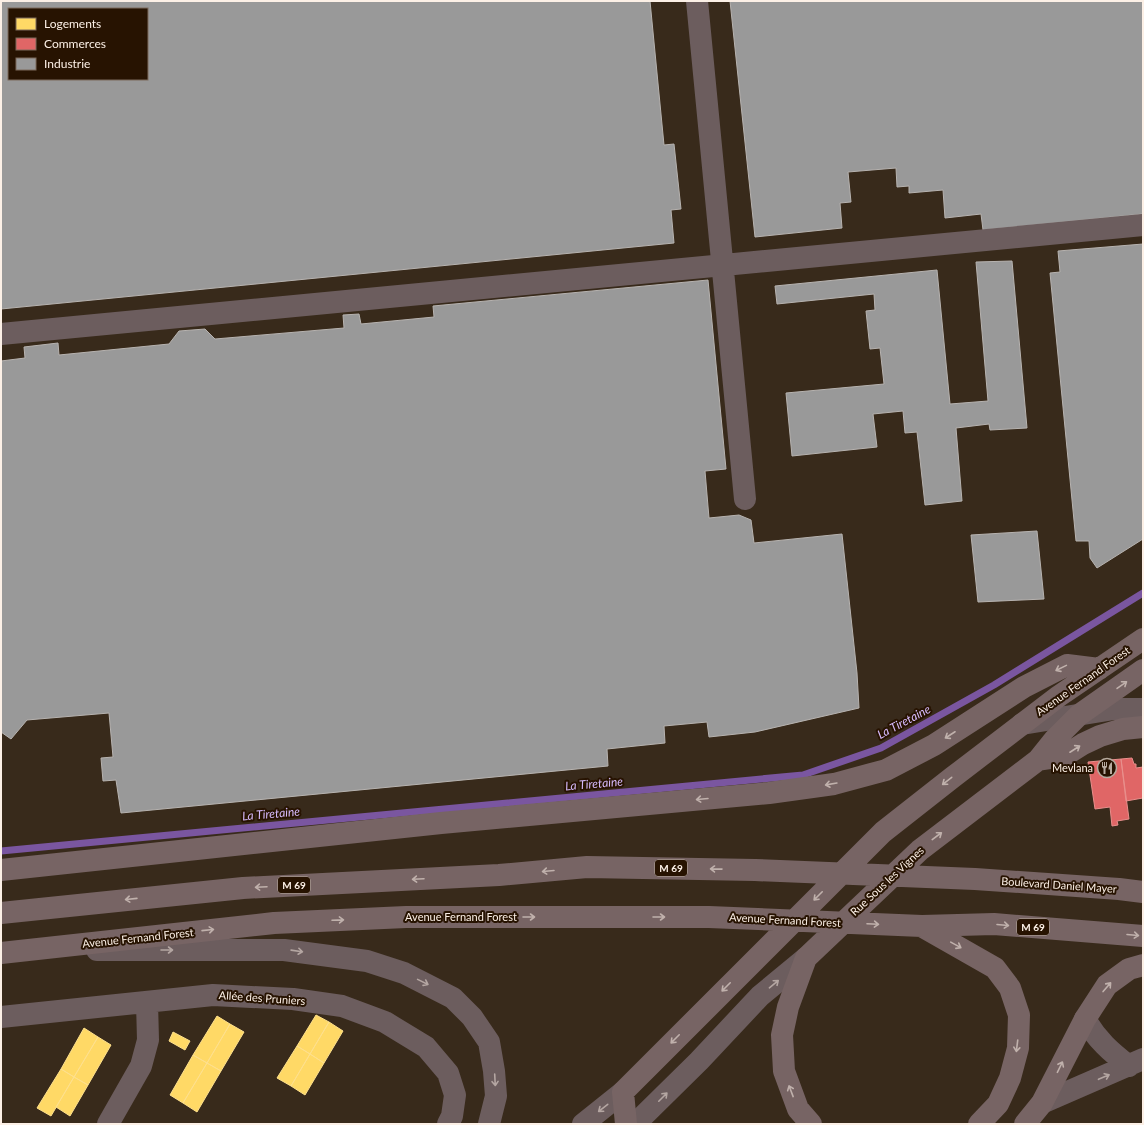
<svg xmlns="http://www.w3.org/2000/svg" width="1144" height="1125" viewBox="0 0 1144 1125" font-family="Lato,sans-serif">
	<rect width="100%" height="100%" fill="#382a1b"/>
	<path fill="#ffd966" stroke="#fee08c" d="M316,1015L329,1022L310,1054L297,1046Z
		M217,1016L230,1024L207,1063L193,1055Z
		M329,1022L343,1031L324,1063L310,1054Z
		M230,1024L244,1032L221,1071L207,1063Z
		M84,1028L98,1037L74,1077L61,1069Z
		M173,1032L190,1041L185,1050L169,1041Z
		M98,1037L111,1045L88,1085L74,1077Z
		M297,1046L310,1054L291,1086L277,1078Z
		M310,1054L324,1063L305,1095L291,1086Z
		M193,1055L207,1063L183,1103L170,1095Z
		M207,1063L221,1071L197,1112L183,1103Z
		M61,1069L74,1077L51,1116L37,1108Z
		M74,1077L88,1085L70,1116L56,1107Z"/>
	<path fill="#e06666" stroke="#e88f8c" d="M1132,758L1134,764H1136V768L1143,767V798L1126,801L1121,759Z
		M1121,759L1129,819L1117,821L1118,825L1112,826L1110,807L1095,809L1088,762Z"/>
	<path fill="#999" stroke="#b7b3b0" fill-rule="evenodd" d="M1,1H650L664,145L674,144L681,209L671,210L674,243L1,309ZM9,9H147V79H9Z
		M730,1H1143V214L983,230L981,214L945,218L943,190L909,193V186L897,187L896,168L848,172L851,202L840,203L842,228L755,237Z
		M1143,244V539L1097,568L1090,558L1089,541H1076L1050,273L1060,272L1058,251Z
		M1012,261L1027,428L990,430L989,424L956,428L962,501L925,505L917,432L905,433L903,411L873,414L877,447L792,456L786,393L884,384L880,348L870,349L866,311L875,310L874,294L777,304L775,286L937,270L950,404L988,401L976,262Z
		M708,280L726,469L705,471L709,518L739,515L751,520L754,543L842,534L857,673L859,708L755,732L709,737L707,722L664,726L665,743L607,749L608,766L121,813L116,780L103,781L101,758L113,757L109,713L27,720L11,739L1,732V361L25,358L24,347L58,343L59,355L169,344L179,331L205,329L215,339L344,328L343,315L359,314L361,324L434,317L433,306Z
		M1037,531L1044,599L978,602L971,535Z"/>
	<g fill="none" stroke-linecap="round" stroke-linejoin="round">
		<path stroke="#7a56a0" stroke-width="7" d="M1,851L803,775L881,748L994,685L1143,593"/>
		<path stroke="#6c5d5e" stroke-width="22" d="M697,1L745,499
			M1,334L1143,225
			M1022,724L1114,709H1143
			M97,950H284L367,961L404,973L453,998L472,1017L489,1042L494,1071L496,1096L489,1124
			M1,1017L213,995L293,999L342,1006L385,1022L426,1047L448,1073L455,1095L452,1116L448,1124
			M1085,1019C1097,1040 1111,1052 1129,1066
			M1042,1103L1143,1059
			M108,1124L141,1066L148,1040L147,1002
			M583,1124L623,1092
			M635,1124L699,1061L760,996L806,958"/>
		<path stroke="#776464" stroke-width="22" d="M1038,760L1064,756L1083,744L1100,736L1123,729L1143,727
			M1,870L441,823L769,793L834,784L886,770L934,745L1024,687L1067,665L1099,669
			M1,913L243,888L499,875L587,867L755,870L975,879L1119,889L1143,892
			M923,927L995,968L1010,988L1019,1015L1018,1048L1010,1078L998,1104L979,1124
			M1,953L274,923L406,917H709L922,926L994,924L1143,936
			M626,1124L623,1092L883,832L953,777L1059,696L1143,639
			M811,1124L798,1109L784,1071L782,1035L788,1007L806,958L920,850L1038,760L1054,740L1079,715L1143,670
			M1025,1124L1042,1103L1085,1019L1107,985L1129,969L1143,965"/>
	</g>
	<defs><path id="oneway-shaft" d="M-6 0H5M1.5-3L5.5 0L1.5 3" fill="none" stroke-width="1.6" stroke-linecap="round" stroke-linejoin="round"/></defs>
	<g stroke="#c0b1ac">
		<use href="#oneway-shaft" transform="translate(1061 668) rotate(154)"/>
		<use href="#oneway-shaft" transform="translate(1122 685) rotate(-35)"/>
		<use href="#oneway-shaft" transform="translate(950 735) rotate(147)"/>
		<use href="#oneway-shaft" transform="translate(1075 749) rotate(-33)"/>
		<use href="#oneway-shaft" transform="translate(947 781) rotate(142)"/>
		<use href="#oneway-shaft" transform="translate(831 784) rotate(170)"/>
		<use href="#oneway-shaft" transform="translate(702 799) rotate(175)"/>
		<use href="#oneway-shaft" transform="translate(937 836) rotate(-37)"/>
		<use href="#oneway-shaft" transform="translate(716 869) rotate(-179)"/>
		<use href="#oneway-shaft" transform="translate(548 871) rotate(175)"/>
		<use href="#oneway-shaft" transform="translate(418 879) rotate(177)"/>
		<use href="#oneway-shaft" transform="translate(261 887) rotate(177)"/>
		<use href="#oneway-shaft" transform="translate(818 896) rotate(135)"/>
		<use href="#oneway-shaft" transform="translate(131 899) rotate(174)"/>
		<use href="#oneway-shaft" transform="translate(529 917)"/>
		<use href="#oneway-shaft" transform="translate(659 917)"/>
		<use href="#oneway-shaft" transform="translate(338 920) rotate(-2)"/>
		<use href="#oneway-shaft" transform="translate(873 924) rotate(3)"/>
		<use href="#oneway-shaft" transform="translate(1003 925) rotate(5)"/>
		<use href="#oneway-shaft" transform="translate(208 930) rotate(-6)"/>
		<use href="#oneway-shaft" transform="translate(1133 935) rotate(5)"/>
		<use href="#oneway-shaft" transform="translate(956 945) rotate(29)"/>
		<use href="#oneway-shaft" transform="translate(726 987) rotate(135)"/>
		<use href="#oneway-shaft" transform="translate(1107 987) rotate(-49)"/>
		<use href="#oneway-shaft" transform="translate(675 1039) rotate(135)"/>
		<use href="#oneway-shaft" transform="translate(1017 1046) rotate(97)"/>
		<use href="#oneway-shaft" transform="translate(1060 1067) rotate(-64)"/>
		<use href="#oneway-shaft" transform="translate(791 1091) rotate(-111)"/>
	</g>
	<g stroke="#b4a6a2">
		<use href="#oneway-shaft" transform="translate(167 950)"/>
		<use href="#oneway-shaft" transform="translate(297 951) rotate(8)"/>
		<use href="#oneway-shaft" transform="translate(423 982) rotate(26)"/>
		<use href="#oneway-shaft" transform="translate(774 984) rotate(-40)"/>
		<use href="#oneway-shaft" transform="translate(1104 1077) rotate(-23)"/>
		<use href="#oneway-shaft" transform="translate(495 1080) rotate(87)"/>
		<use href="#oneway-shaft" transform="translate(663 1097) rotate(-45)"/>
		<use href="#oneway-shaft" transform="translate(603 1108) rotate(142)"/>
	</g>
	<defs>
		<g id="restaurant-ring" transform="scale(1)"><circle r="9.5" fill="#271301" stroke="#b7ab9f" stroke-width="1.5"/><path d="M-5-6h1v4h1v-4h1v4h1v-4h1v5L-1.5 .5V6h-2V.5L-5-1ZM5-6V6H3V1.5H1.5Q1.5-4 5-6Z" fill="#b7ab9f"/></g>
	</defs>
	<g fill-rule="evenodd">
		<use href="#restaurant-ring" x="1107" y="768"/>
	</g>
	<g text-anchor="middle" stroke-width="4" stroke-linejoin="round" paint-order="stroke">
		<g fill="#271301" stroke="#bcaea1" stroke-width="1">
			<rect x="655" y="860" width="32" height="16" rx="3"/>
			<rect x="278" y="877" width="32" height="16" rx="3"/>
			<rect x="1017" y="919" width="32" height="16" rx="3"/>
		</g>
		<g font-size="10" font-weight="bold" fill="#fcf0e6">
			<text x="671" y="872">M 69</text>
			<text x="294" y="889">M 69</text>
			<text x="1033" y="931">M 69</text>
		</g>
		<g font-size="11" fill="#fcf0e6" stroke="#271301">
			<text transform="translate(1083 681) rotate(-35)" y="4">Avenue Fernand Forest</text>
			<text transform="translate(887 881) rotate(-43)" y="4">Rue Sous les Vignes</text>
			<text transform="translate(1059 885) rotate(4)" y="4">Boulevard Daniel Mayer</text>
			<text x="461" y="921">Avenue Fernand Forest</text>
			<text transform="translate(785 920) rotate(3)" y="4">Avenue Fernand Forest</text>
			<text transform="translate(138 938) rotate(-6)" y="4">Avenue Fernand Forest</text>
			<text transform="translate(262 998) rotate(4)" y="4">Allée des Pruniers</text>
		</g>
		<g font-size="11" fill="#fcf0e6" stroke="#271301" text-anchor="end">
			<text x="1093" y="772">Mevlana</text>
		</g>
		<g font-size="12" font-style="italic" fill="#d6bafc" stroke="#271301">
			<text transform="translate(904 722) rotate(-28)" y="4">La Tiretaine</text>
			<text transform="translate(594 784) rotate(-5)" y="4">La Tiretaine</text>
			<text transform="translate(271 814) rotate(-5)" y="4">La Tiretaine</text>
		</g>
	</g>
	<rect width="1144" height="1125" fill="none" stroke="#fcf0e6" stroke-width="4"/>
	<rect x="8" y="8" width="140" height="72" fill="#271301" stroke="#7c6b5d"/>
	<rect x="16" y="18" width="20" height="12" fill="#ffd966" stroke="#7c6b5d"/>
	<text x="44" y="28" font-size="12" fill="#fcf0e6">Logements</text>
	<rect x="16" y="38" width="20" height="12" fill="#e06666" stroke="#7c6b5d"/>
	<text x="44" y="48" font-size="12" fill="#fcf0e6">Commerces</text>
	<rect x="16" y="58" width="20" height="12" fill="#999999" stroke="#7c6b5d"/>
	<text x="44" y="68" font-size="12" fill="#fcf0e6">Industrie</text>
</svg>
